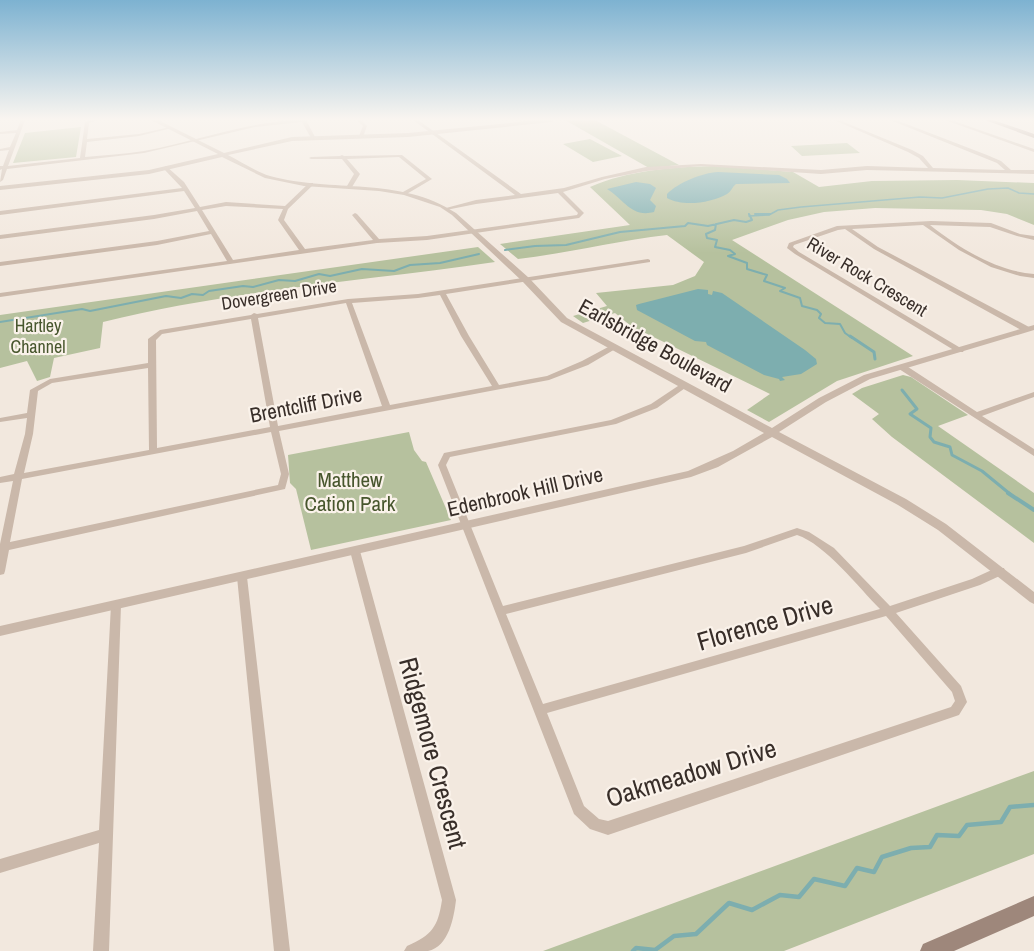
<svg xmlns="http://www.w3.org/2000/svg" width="1034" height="951" viewBox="0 0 1034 951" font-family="'Archivo Narrow',sans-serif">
	<rect width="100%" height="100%" fill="#f2e8de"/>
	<path fill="#b6c19e" d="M565,120H595L679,165L649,168Z
		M81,127L76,157L13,163L25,133Z
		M590,139L622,156L593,162L563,144Z
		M847,143L860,153L802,156L791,146Z
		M715,166L793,172L819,187L872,181L957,180L1034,183V225L1007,214L981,210L875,208L824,212L788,220L732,240L913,356L837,381L769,422L747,410L770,394L631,326L615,313L583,323L573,316L607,306L596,293L673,285L695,276L704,262L667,235C616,241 568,253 518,259L500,244L630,225L590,187C629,170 673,167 715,166Z
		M478,247L495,262C364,281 232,290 103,322L100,348L54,358L50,377L37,381L27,361L0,368V315Z
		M903,375L911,377L968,415L938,426L1034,493V543L892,437L872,419L879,414L852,394L862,388Z
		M409,432L414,450L422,461L426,462L451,520L311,550L296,489L290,483L288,455Z
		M1034,771V854L784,951H543Z"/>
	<path fill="#7daeaf" d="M718,172L779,175L787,179L790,183L736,184C732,187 731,192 727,194C711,203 683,207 667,198V194C679,182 702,173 718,172Z
		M636,182L650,184L656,188L650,200L656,206L654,212C631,218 624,199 607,189Z
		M698,289L708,290V294L712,295L713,291L722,293L805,350L816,359L817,364L801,374L782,377L785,380L780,381L779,379L764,375L707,345L706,342L695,341L637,310L636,305L639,304Z"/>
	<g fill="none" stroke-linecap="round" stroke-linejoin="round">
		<path stroke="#7daeaf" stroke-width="1.5" d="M749,216L769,215L778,210L801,207L920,197L942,198L988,189L1008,188L1019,193L1034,194"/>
		<path stroke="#7daeaf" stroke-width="2" d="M755,214H770
			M716,224L715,230L706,234L707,238L717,240L715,247L730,250L735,254L728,256L747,263V269L767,275L764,281L785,288L780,291L800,298L802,306L817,310L821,314L819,318L825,323L840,324L845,333L852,338
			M505,250L535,246L566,245L620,232L685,226L688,223L708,226L734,220L746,222L752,220L749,214
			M0,322L82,309L90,311L166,296L181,298L192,294L203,295L209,291L243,286L253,287L279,280L295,281L319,274L330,276L362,269L394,271L410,265L440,263L479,254"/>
		<path stroke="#7daeaf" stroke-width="3" d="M850,336L874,352L875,359
			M902,390L917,409L910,414L931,428L930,437L934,442L950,447L952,455L982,471L1010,494"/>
		<path stroke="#7daeaf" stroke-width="4" d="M1008,493L1034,510"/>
		<path stroke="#7daeaf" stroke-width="4.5" d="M633,951L636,948L655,950L674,936L696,934L729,903L752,910L780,895L799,897L814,879L845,886L857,868L874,872L882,857L911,848L930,847L937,835L959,836L967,825L1001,822L1010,807L1034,805"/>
		<path fill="#cab8aa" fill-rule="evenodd" d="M21,120H25L8,166L80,158L85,122L91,120H98L89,123L87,139L139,134L170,127L172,128L139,136L87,142L85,157C104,155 125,154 144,151C198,141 250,120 306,120L315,137L311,138L302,122L255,127L144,153L7,169L3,180L0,182L2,169L0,170V166H3L9,150L0,151V149L10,147L16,133L0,134V132L17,130Z
			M357,120H361L367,126L363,137L359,136L363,126Z
			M413,120H418L521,194L564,188L602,177L646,167L701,164L821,170L867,166L928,168L919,158L908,152L834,120H839L912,150L923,156L933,168L1005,170L997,163L890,120H896L987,155L1001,161L1011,170H1034V174L867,170L821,174L701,166L646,171L605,179L563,192L584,213L579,218L427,240L377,243L0,297V293L227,261L211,234L157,245L0,266V262L157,241L209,231L197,211L154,219L0,239V235L154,215L195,208L184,191L0,215V211L182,188L164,169L163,168L166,166L184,182L200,207L226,202L285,206L309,183H313V185L288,209L284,220L305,249L373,240L352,215L355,213L357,214L379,239L427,236L577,215L578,213L558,193L476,204L446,210V208L476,200L515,195ZM226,206L283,209L278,220L299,250L233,260L202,210Z
			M945,120H951L1034,149V152Z
			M342,155L344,156L402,155L432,179L405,195L403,194V192L426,179L399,157L347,159L360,174L352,187L350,188L347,186L354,174L342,159H311L309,158L311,157L340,156Z
			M931,221L991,223L1020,234L1034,236V240L1017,236L990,227L930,225C959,248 996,271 1034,274V278L1020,276L991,267L959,250L923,225L852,229L878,247L1029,327V331H1023L874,249L845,229L838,230L794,245L793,247L799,252L964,350L963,352H957L795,254L787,248L789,243L837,226Z
			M648,259L650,260V262L446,294L469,336L499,385L547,376L582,361L610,346H616L617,348L588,365L549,380L279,431L289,474L285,489L9,550L5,571L4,574L0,575V544L13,481L0,483V477L14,474L25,434L27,418L0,422V418L27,413L30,390L50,379L148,363V339L160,330L251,315L254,313L257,314L348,299L418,294ZM440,295L461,336L492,386L390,405L352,303L418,298ZM346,303L382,406L278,426L258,318ZM251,319L270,427L157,448L156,340L162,334ZM148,368L149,450L24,473L33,434L38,391L52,383ZM271,432L281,474L278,485L10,542L22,479Z
			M899,365H905L977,412L1034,392V397L982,416L1034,449V456L899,369Z
			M681,384H687L688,386L657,408L616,424L450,457L446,465L503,606L744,546L797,528L809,532L834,548L890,606L972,579L996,568H1004L1005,571L1004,574L980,585L896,613L961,686L967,702L959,715L608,835L590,829L574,814L438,465L444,453L611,420L651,404ZM797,535C825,544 859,588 880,609L543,704L506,614L746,553ZM886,616L952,692L955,701L951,707L608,821L599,819L584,806L547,713Z
			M355,547L359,548L360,551L456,900C454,917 449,947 428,951C421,951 412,951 404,951L407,946C432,935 438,927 442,900L350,551L351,548Z
			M242,573L246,574L247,577L290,951H274L237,577L238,574Z
			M116,601L120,602L121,605L109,951H93L99,843L0,873V859L99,830L111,605L112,602Z"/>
		<path fill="#cab8aa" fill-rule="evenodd" d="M151,120H158L224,153L292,137L408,133L539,120H554L552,122L408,137L292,141L228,155C242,162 256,172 270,176C332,193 400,176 456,213L529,278L567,318L772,428L819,398L864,375L1034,325V330L870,379L826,402L779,432L906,499L946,524L1034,592V604L1030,602L938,530L898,505L772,437L718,467L691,477L0,636V626L688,471L733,451L764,433L561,322L523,282L452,215L440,207L404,195L379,191L304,186L265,178L222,157L149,174L0,190V186L149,170L218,154Z"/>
		<path fill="#9e877b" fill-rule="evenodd" d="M985,120H993L1034,134V138Z
			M1034,896V916L954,951H920L923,944Z"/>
	</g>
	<linearGradient id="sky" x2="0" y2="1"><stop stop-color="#7db2d1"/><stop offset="0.47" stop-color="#f9f5f0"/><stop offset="1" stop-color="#f9f5f0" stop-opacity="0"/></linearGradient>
	<rect width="1034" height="253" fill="url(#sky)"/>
	<g text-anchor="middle" stroke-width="4.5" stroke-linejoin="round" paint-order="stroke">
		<g font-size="18" fill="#382e29" stroke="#faf2ea">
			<text transform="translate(867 277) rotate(31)" y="6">River Rock Crescent</text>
			<text transform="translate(279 295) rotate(-9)" y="6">Dovergreen Drive</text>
		</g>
		<g font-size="18" fill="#47562d" stroke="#faf2ea">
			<text x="38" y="332">Hartley<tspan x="38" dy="21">Channel</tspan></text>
		</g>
		<g font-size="21" fill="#382e29" stroke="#faf2ea">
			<text transform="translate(655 346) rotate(29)" y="7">Earlsbridge Boulevard</text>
			<text transform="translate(306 405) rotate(-11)" y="7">Brentcliff Drive</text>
			<text transform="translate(525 492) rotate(-13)" y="7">Edenbrook Hill Drive</text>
		</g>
		<g font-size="21" fill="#47562d" stroke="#faf2ea">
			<text x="350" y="487">Matthew<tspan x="350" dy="24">Cation Park</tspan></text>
		</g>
		<g font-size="26" fill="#382e29" stroke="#faf2ea">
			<text transform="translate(765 623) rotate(-16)" y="9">Florence Drive</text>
			<text transform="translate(433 753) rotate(75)" y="9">Ridgemore Crescent</text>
			<text transform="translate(691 773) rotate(-17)" y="9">Oakmeadow Drive</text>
		</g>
	</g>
</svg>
